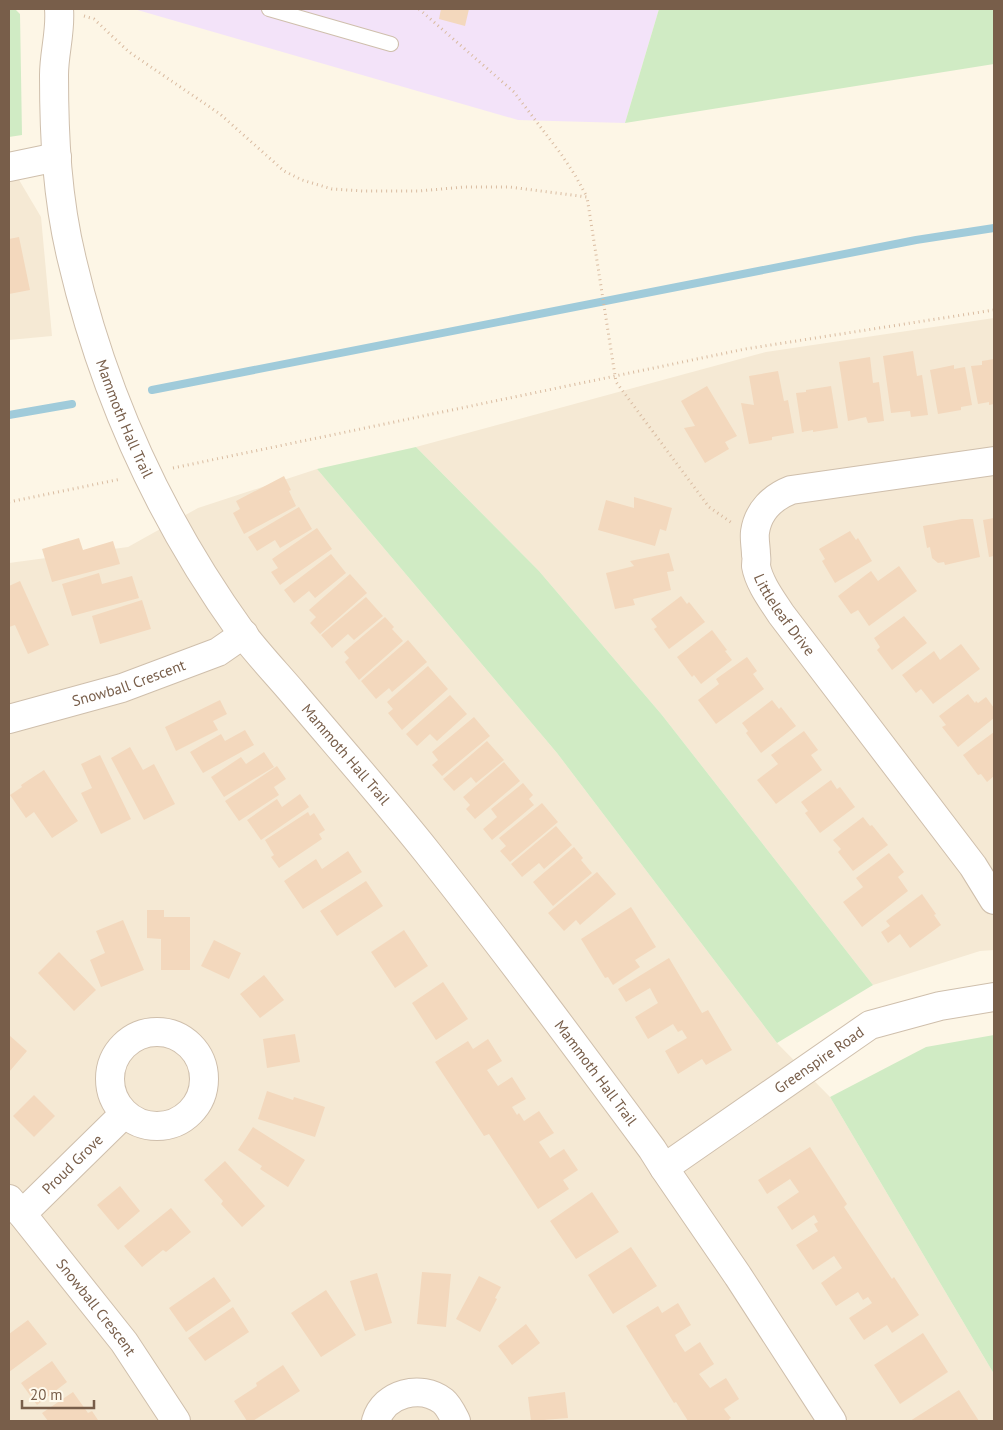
<svg xmlns="http://www.w3.org/2000/svg" width="1003" height="1430" viewBox="0 0 1003 1430" font-family="'PT Sans',sans-serif">
	<rect width="100%" height="100%" fill="#fdf6e6"/>
	<path fill="#f5e9d4" d="M9,163L41,217L52,336L9,340Z
		M994,318V950L980,951L873,985L662,715L539,571L416,447L766,352Z
		M317,469L557,753L777,1043L830,1097L994,1374V1421H9V563L128,547L198,508Z"/>
	<path fill="#f3e3f9" d="M134,9H659L625,123L518,120Z"/>
	<path fill="#d0ebc4" d="M9,9H15L20,14L22,135L9,137Z
		M659,9H994V64L625,123Z
		M416,447L539,571L662,715L873,985L777,1043L557,753L317,469Z
		M994,1035V1374L830,1097L926,1047Z"/>
	<g fill="none" stroke-linecap="round" stroke-linejoin="round">
		<path stroke="#a0cbda" stroke-width="8" d="M152,390L916,240L994,228
			M9,415L72,404"/>
	</g>
	<path fill="#f3d8bd" d="M441,9H469L465,26L439,19Z
		M19,237L30,290L9,294V239Z
		M913,351L917,376L922,375L928,415L911,417L910,411L891,413L883,356Z
		M870,357L873,383L879,382L884,421L868,423L866,417L848,421L839,362Z
		M994,359V404L989,405V402L978,404L971,366L982,365V361Z
		M954,365V369L965,367L972,405L961,407V410L938,414L930,370Z
		M778,371L784,401L788,400L794,433L772,437V440L749,444L741,403L754,405L749,376Z
		M707,386L737,436L725,442L729,449L705,463L684,428L695,426L681,401Z
		M831,386L838,428L813,432V430L802,432L796,393L806,392V390Z
		M284,476L291,490L289,491L296,506L244,534L233,513L240,509L236,501Z
		M634,497L672,508L666,531L660,529L655,546L598,530L606,500L634,508Z
		M299,507L312,529L280,548L275,540L257,551L248,537Z
		M994,518V556L989,557L983,520Z
		M962,519H973L980,557L945,565L944,562L938,563L932,558L930,547L927,548L923,526Z
		M317,528L332,549L280,585L271,572L278,568L272,559Z
		M850,531L856,540L858,538L872,561L835,583L822,561L825,559L819,549Z
		M79,538L83,550L113,541L120,564L52,582L42,549Z
		M669,553L674,571L667,572L671,590L633,599L635,605L615,609L606,573L634,566L630,561Z
		M331,554L346,573L315,598L309,591L294,603L284,590Z
		M899,566L917,591L869,626L858,610L851,614L838,596L871,571L878,581Z
		M99,573L102,584L132,576L139,598L72,616L62,584Z
		M350,574L367,593L320,634L310,623L316,617L309,610Z
		M20,581L49,645L28,654L15,625L9,627V586Z
		M681,596L687,604L689,602L705,622L669,649L654,629L657,627L651,619Z
		M366,597L383,616L354,640L348,634L332,648L321,635Z
		M142,600L151,629L100,644L92,616Z
		M904,616L927,643L892,670L877,650L880,647L874,638Z
		M385,617L394,627L392,629L403,641L359,680L345,662L349,658L344,652Z
		M712,630L727,650L725,651L732,660L701,684L694,675L692,677L677,657Z
		M408,640L427,662L392,692L389,688L376,699L361,681Z
		M961,644L980,669L933,704L921,689L916,693L902,675L934,651L940,660Z
		M747,657L757,671L753,674L764,689L716,724L698,700L719,684L716,679Z
		M428,666L448,689L402,730L388,713L393,709L387,702Z
		M968,694L975,703L976,701L978,703L986,697L994,708V718L958,747L942,727L946,725L939,716Z
		M450,695L467,714L437,741L430,734L417,746L406,734Z
		M220,700L227,714L213,721L218,730L176,751L165,727Z
		M772,700L779,709L781,707L796,726L761,753L746,733L748,731L742,723Z
		M474,717L490,736L442,776L432,765L438,760L432,752Z
		M245,730L254,745L203,773L190,752L221,734L225,741Z
		M804,731L818,750L811,755L822,770L776,804L757,780L778,764L771,755Z
		M994,732V776L987,782L981,774L978,775L963,755Z
		M487,741L504,760L476,783L471,777L454,791L443,779Z
		M130,747L143,770L154,764L175,804L144,820L111,758Z
		M264,752L274,767L224,797L211,777L241,757L246,764Z
		M100,755L131,819L101,834L81,793L92,788L81,764Z
		M504,762L520,781L475,819L466,809L470,805L463,797Z
		M277,766L286,779L274,787L279,795L239,821L225,801Z
		M44,770L78,821L52,838L34,812L26,818L10,795L22,787L21,785Z
		M831,780L837,789L840,787L855,807L820,833L805,813L808,811L801,802Z
		M523,783L533,795L529,799L534,805L492,840L483,829L497,817L491,809Z
		M300,794L309,807L261,840L247,820L277,799L282,807Z
		M542,803L558,822L510,862L500,851L506,846L499,838Z
		M308,812L310,816L314,813L325,830L319,834L322,839L279,868L271,857L274,855L265,840Z
		M863,817L870,826L872,825L888,845L853,871L838,852L841,849L833,840Z
		M556,826L572,845L544,869L539,863L522,877L511,864Z
		M574,847L583,858L581,860L592,873L553,906L533,882Z
		M348,851L362,872L303,909L284,881L316,859L322,869Z
		M889,853L904,872L898,877L908,891L862,927L843,902L863,887L856,878Z
		M597,872L616,894L580,925L576,920L564,931L548,913Z
		M366,881L383,906L337,936L320,911Z
		M922,894L936,914L934,915L941,925L910,948L900,934L888,943L881,932L890,926L886,921Z
		M631,907L656,947L635,960L640,967L613,985L608,977L605,978L581,939Z
		M147,910H164V917H190V970H161V939L147,938Z
		M123,920L144,970L101,987L90,960L105,953L96,931Z
		M404,930L428,966L395,988L371,952Z
		M214,940L241,953L229,979L201,966Z
		M59,952L96,990L74,1011L38,973Z
		M669,958L702,1013L708,1010L732,1050L706,1065L702,1059L678,1074L665,1051L687,1038L682,1030L678,1032L673,1024L648,1039L635,1017L658,1003L650,988L626,1002L618,989Z
		M264,975L284,1000L260,1018L240,994Z
		M443,982L468,1019L436,1040L412,1003Z
		M295,1034L300,1062L267,1068L263,1039Z
		M9,1035L27,1051L9,1072Z
		M488,1039L502,1061L487,1070L498,1086L512,1077L526,1099L512,1107L517,1115L519,1113L524,1121L539,1111L554,1133L539,1142L550,1158L564,1149L578,1170L563,1180L569,1189L538,1209L489,1134L484,1136L435,1062L468,1041L473,1049Z
		M267,1091L293,1100L294,1097L325,1107L315,1137L258,1119Z
		M34,1095L55,1116L34,1137L13,1116Z
		M253,1127L305,1160L288,1187L260,1169L262,1166L238,1150Z
		M810,1147L847,1204L844,1207L892,1279L894,1277L919,1315L892,1333L887,1325L864,1340L849,1318L872,1303L868,1297L863,1300L858,1292L836,1306L821,1283L842,1268L834,1256L813,1270L796,1245L818,1231L814,1224L818,1222L814,1215L792,1230L777,1207L799,1192L790,1179L767,1194L758,1180Z
		M225,1161L265,1206L242,1227L221,1204L223,1201L204,1180Z
		M120,1186L140,1211L118,1230L97,1205Z
		M592,1192L619,1232L576,1259L550,1221Z
		M171,1208L191,1232L166,1252L163,1250L142,1267L124,1246Z
		M631,1247L657,1286L613,1314L588,1275Z
		M422,1272L451,1274L446,1327L417,1324Z
		M377,1273L392,1323L365,1331L350,1281Z
		M479,1276L501,1287L495,1298L497,1299L480,1332L456,1319Z
		M214,1277L231,1301L186,1332L169,1308Z
		M326,1290L356,1335L321,1357L291,1313Z
		M678,1303L691,1325L675,1335L679,1343L685,1352L700,1342L714,1364L699,1374L710,1388L726,1378L739,1399L724,1409L731,1418L729,1419L730,1421H688L676,1402L674,1403L626,1326L658,1306L662,1313Z
		M233,1307L249,1332L205,1361L188,1338Z
		M28,1320L47,1344L9,1372V1334Z
		M526,1324L540,1343L512,1365L498,1346Z
		M923,1333L948,1372L900,1404L874,1365Z
		M52,1361L67,1382L37,1405L21,1383Z
		M283,1365L300,1391L253,1421H247L234,1401L257,1386L256,1383Z
		M959,1390L979,1421H910Z
		M73,1392L88,1413L92,1411L98,1420L48,1421L42,1413Z
		M565,1392L568,1418L531,1421L528,1397Z"/>
	<g fill="none" stroke-linecap="round" stroke-linejoin="round">
		<g stroke="#cfbfac" stroke-width="16">
			<path id="service" d="M269,9L391,44"/>
		</g>
		<g stroke="#cfbfac" stroke-width="30">
			<g id="minor">
				<path id="s1" d="M994,461L791,490C773,497 758,511 755,532C754,540 756,547 756,555C757,558 756,563 756,566C759,583 772,600 781,614L973,866L994,900"/>
				<path id="s2" d="M9,719L122,688L218,652L244,634"/>
				<circle cx="157" cy="1079" r="47"/>
				<path id="s3" d="M664,1168L870,1025L940,1006L994,997"/>
				<path id="s4" d="M9,1199L22,1214L124,1342L176,1421"/>
				<path id="s5" d="M22,1214L124,1114"/>
				<path d="M376,1421C384,1393 421,1384 443,1401C449,1406 453,1415 456,1421"/>
			</g>
		</g>
		<g stroke="#cfbfac" stroke-width="30">
			<g id="tertiary">
				<path id="s6" d="M59,9C61,31 54,53 54,75C54,137 57,199 72,260C104,397 160,519 242,633C258,654 277,674 294,694C338,746 384,798 427,852C504,949 578,1049 652,1149L664,1168L738,1276L832,1421"/>
				<path d="M9,167L57,157"/>
			</g>
		</g>
		<path stroke="#d9bba0" stroke-width="3" stroke-dasharray="1 4" stroke-linecap="butt" d="M419,9L514,92L561,154L575,175L587,197
			M84,16L94,19L129,52L220,114L284,171L302,180L332,189L363,191H419L464,187H510L587,197L616,382L709,507L732,523
			M173,468L745,349L994,310
			M9,502L121,479"/>
		<use href="#service" stroke="#fff" stroke-width="14"/>
		<use href="#minor" stroke="#fff" stroke-width="28"/>
		<use href="#tertiary" stroke="#fff" stroke-width="28"/>
	</g>
	<g text-anchor="middle" stroke-width="4.5" stroke-linejoin="round" paint-order="stroke">
		<g font-size="15" fill="#785e4a" stroke="#fffaed">
			<text dy="5" stroke="none"><textPath href="#s6" startOffset="420">Mammoth Hall Trail</textPath></text>
			<text dy="5" stroke="none"><textPath href="#s1" startOffset="354">Littleleaf Drive</textPath></text>
			<text dy="5" stroke="none"><textPath href="#s2" startOffset="125">Snowball Crescent</textPath></text>
			<text dy="5" stroke="none"><textPath href="#s6" startOffset="825">Mammoth Hall Trail</textPath></text>
			<text dy="5" stroke="none"><textPath href="#s3" startOffset="189">Greenspire Road</textPath></text>
			<text dy="5" stroke="none"><textPath href="#s6" startOffset="1230">Mammoth Hall Trail</textPath></text>
			<text dy="5" stroke="none"><textPath href="#s5" startOffset="71">Proud Grove</textPath></text>
			<text dy="5" stroke="none"><textPath href="#s4" startOffset="139">Snowball Crescent</textPath></text>
		</g>
	</g>
	<rect width="1003" height="1430" fill="none" stroke="#785e4a" stroke-width="20"/>
	<path d="M22 1400v8h72v-8" fill="none" stroke="#785e4a" stroke-width="2.5"/>
	<text x="30" y="1400" font-size="15" fill="#785e4a" stroke="#fffaed" stroke-width="4" paint-order="stroke">20 m</text>
</svg>
